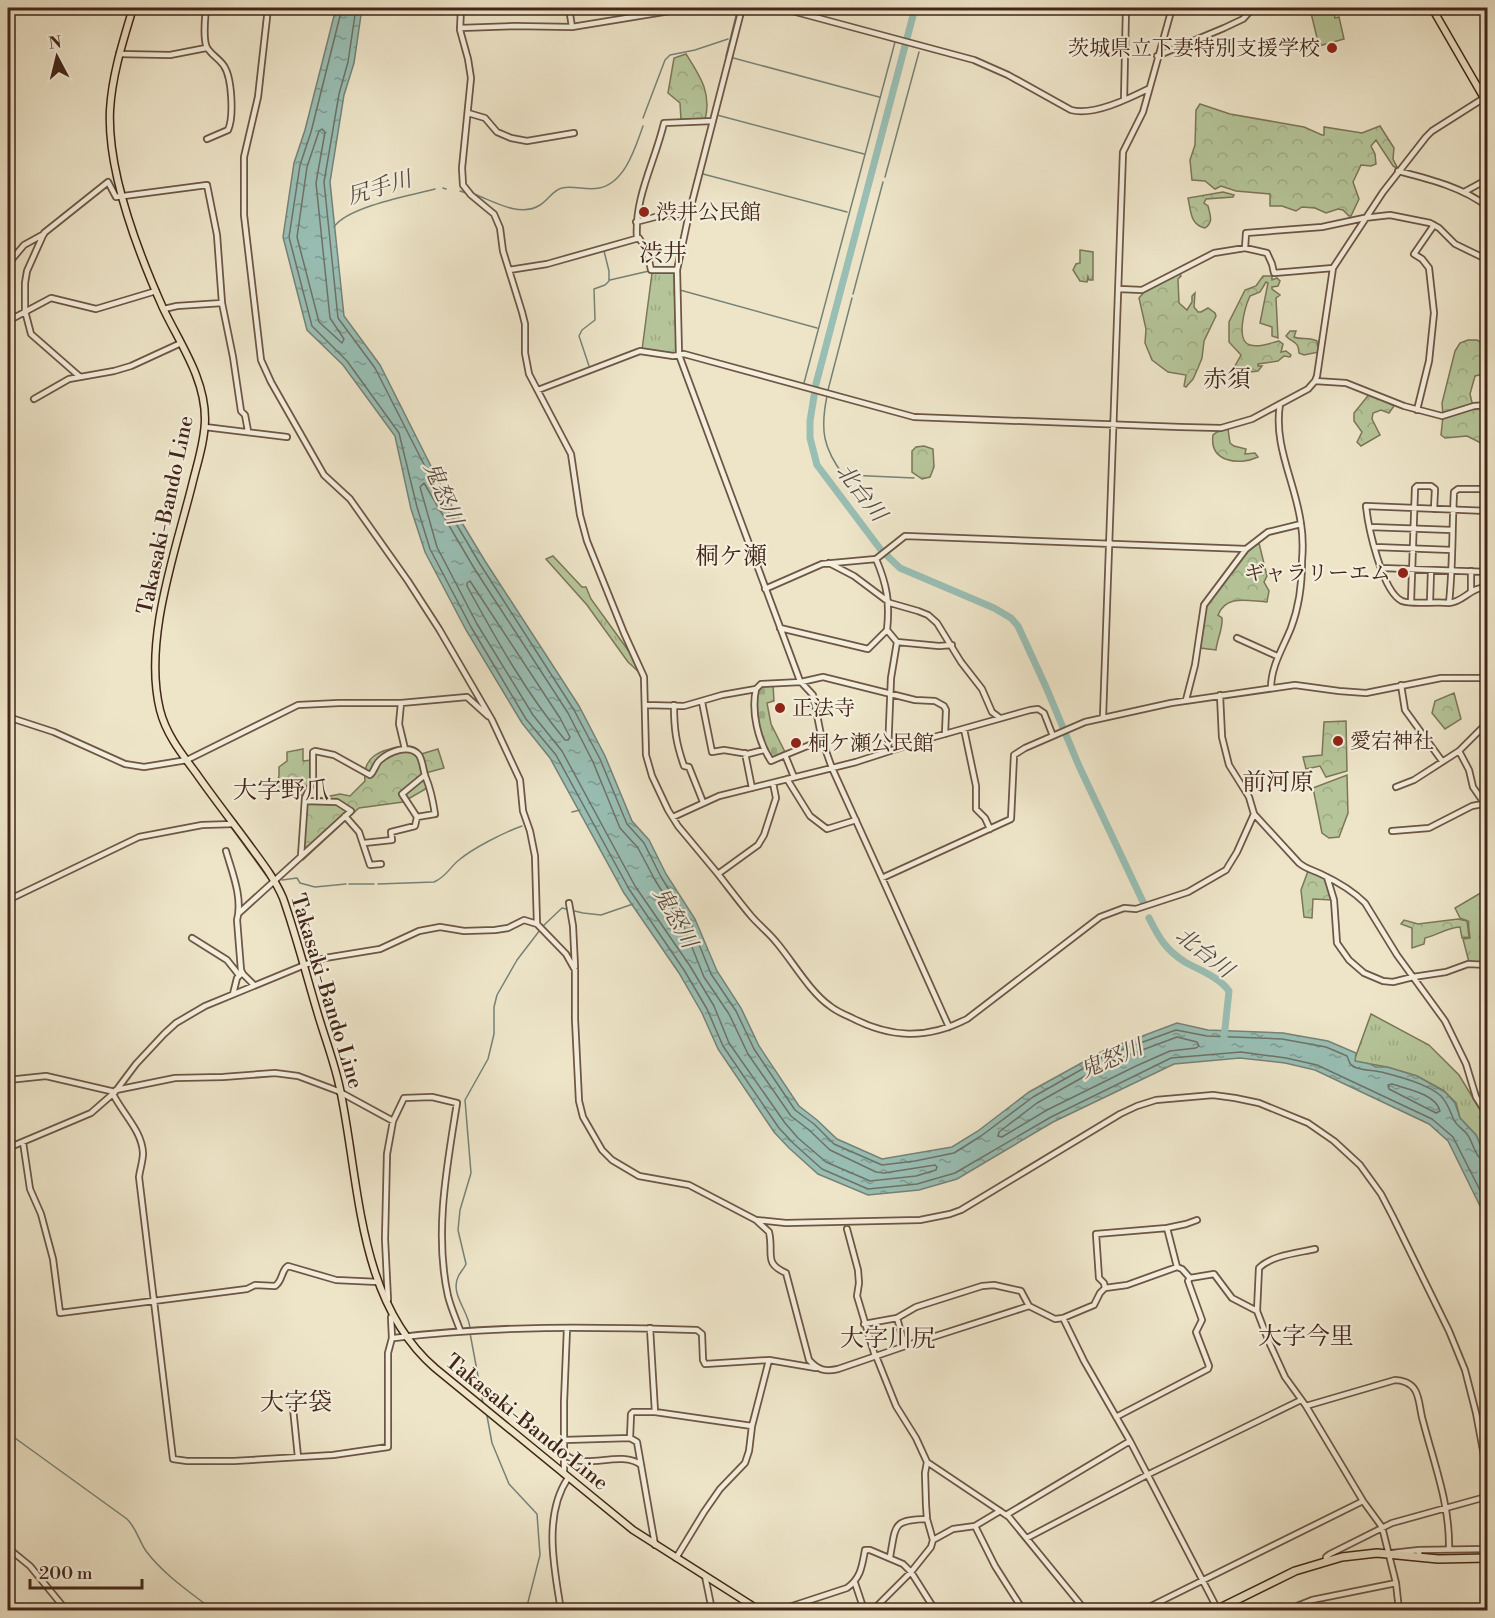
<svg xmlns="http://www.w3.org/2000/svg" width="1495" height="1618" viewBox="0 0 1495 1618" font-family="'Libre Bodoni','Noto Serif JP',serif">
	<defs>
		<pattern id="grass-tufts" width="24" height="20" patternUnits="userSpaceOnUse" patternTransform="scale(1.5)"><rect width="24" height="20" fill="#b5c599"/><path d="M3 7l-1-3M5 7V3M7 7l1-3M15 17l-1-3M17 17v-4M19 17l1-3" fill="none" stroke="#9da983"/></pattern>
		<pattern id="forest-crowns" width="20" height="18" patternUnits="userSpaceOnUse" patternTransform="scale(1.5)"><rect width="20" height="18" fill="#b5c599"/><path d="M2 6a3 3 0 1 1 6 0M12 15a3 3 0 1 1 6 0" fill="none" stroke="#9da983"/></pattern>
		<pattern id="cemetery-stones" width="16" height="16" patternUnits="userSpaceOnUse" patternTransform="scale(1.5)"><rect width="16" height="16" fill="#b5c599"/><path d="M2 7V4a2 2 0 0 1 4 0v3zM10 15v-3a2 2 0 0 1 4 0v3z" fill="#9da983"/></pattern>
		<pattern id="water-ripples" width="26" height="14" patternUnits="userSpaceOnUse" patternTransform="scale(1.5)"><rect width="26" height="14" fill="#99bfb5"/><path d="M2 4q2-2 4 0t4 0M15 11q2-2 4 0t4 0" fill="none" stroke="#7e9b92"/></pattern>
	</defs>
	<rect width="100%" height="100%" fill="#eee5c9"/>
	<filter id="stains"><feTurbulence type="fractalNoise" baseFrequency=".00333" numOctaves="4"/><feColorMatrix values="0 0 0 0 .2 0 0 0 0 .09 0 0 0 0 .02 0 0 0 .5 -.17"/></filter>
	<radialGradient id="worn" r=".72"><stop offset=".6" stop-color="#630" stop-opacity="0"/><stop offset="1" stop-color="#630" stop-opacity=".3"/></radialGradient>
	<path fill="url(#grass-tufts)" stroke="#7c7659" stroke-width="1.5" d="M1080,250L1093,252V280H1089L1088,277L1087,282L1080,281L1073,270L1076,264L1080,263Z
		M652,273H674L677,355L642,350Z
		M553,556L582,587H586L591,599L633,657L642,675L628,662L587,605L546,559Z
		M1484,891L1487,904V963L1469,962L1463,939L1470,938L1468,921L1460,918L1455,908Z
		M1371,1014L1429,1045L1459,1075L1487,1121V1161L1476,1135L1460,1118L1456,1103L1443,1090L1417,1076L1387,1067L1354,1061Z"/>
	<path fill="url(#forest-crowns)" stroke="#7c7659" stroke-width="1.5" d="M686,54C700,76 712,93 705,120H681L680,103L668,93L674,58Z
		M1200,104L1230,114L1304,127L1322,135H1324V127L1362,133L1380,126L1394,148L1393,159L1398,169L1393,166L1376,140L1371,146L1375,154L1376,164L1371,166L1361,165L1353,182L1359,199L1351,216H1349L1343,210L1338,209L1326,213L1315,208L1302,207L1296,211L1282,206H1270V194L1236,191L1221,186L1215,189L1205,181L1192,180L1190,160L1195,145L1196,110Z
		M1223,192L1234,195L1233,197L1206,199L1204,203L1208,206C1210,215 1214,222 1205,228C1190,225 1191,211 1188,198Z
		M1179,271L1181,276L1178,279L1179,303L1187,310L1192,302V296L1195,293L1194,307L1198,312H1201L1208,308L1215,313L1216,316L1204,341L1202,358L1198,368L1193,379L1186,387L1184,386L1186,375L1168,372L1152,360L1145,343L1146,329L1139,298L1145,291Z
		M1263,276H1272V280L1277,278L1280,281L1278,286L1272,287V289L1280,295L1276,298L1278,338L1272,336V327L1260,323L1268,283L1266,282L1260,292L1250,296C1245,307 1235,341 1250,345C1259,348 1270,343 1279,341L1283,344L1281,352L1286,351L1291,355L1290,357L1284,356L1278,361L1258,364V366H1262L1258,371L1235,374V366L1241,355L1229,342V322L1245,290L1256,286Z
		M1290,331H1296L1294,337C1301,340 1309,337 1317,341L1319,352L1304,355L1299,353C1299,341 1292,343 1286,336Z
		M1468,340H1477L1487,347V367L1484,374L1475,376L1470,394L1473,407L1487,405V446L1467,436L1445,438L1441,435L1443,416L1442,403L1455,351L1460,343Z
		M1371,392L1394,406L1389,413L1381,410L1373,413L1372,419L1380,435L1361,446L1357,442L1362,432L1354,421V413Z
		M1228,429L1230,443L1234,446L1246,449L1245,454L1255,453L1258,457C1239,466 1209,462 1213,435L1217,432Z
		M924,446L933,449L934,467L930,477L922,479L912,472V451L916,447Z
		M1259,543L1267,576L1264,582L1269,591L1267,602C1248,601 1226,594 1218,615L1222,618C1223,629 1217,639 1216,650L1200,648L1206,605L1248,551Z
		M1454,693L1461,719L1445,729L1432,713L1435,701Z
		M1346,721L1347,771L1326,777L1320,766L1306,769L1303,757L1322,755L1324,722Z
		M402,746L418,755L438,749L444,768L422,774L429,787L403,802L359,808L303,860L300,856L301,812L306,796L274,792L279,776V767L287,761V752L303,749V761L311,760L312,780L310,800L340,794L350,796L365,781C362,755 382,750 402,746Z
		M1347,775L1348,813L1339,837L1329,838L1322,833L1313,788Z
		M1308,871L1326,878L1332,900L1313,899L1312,918L1304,917L1301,890Z
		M1458,919L1467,921L1469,937L1462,938L1460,927C1446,928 1438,935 1425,938L1424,944L1412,948V928L1401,924L1404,920L1418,924Z"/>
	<path fill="url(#cemetery-stones)" stroke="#7c7659" stroke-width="1.5" d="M773,685L774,701L767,703L771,724L786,754L771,759C757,733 754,715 759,686Z"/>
	<path fill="#b5c599" stroke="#7c7659" stroke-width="1.5" d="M1333,8L1335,18L1339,17L1344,39L1319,46L1311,13Z"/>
	<path fill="url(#water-ripples)" stroke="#768277" stroke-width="1.5" d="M336,8H362L354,63L344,95L330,182L344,316L380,365L447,498L485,561L579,706L605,756L632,821L649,840L666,874L695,919L717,971L741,1008L759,1046L799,1106L817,1120L837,1139L882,1159L952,1147L978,1131L1029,1092L1105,1050L1177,1023L1208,1030L1283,1033L1328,1041L1356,1053L1355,1061L1370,1064L1376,1067H1387L1417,1076L1445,1092L1455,1103L1460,1118L1476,1135L1487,1160V1217L1480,1206L1448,1141L1429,1124L1315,1070L1285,1063L1240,1058L1174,1064L1053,1122L957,1179L919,1190L868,1195L818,1174L789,1148L774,1132L718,1049L702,1013L679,973L624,893L550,758L522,723L466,630L425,552L411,509L395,436L343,365L307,330L283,237L294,163L305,130Z"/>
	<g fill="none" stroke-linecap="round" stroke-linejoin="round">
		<path stroke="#6e7267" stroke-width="1.5" d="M342,8L311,132L300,165L289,237L312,326L347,361L399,433L417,507L430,549L471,627L526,719L556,755L629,889L684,970L707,1009L723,1046L779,1128L793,1143L822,1169L868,1189L917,1184L955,1173L1051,1117L1171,1058L1241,1052L1286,1058L1317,1065L1432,1119L1453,1137L1488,1206
			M356,8L348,62L339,94L324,182L338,318L375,368L442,500L480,564L574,710L600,759L627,824L644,843L661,877L690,922L711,974L736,1011L754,1049L795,1110L814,1124L834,1144L882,1165L915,1161L954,1153L981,1136L1033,1097L1107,1055L1176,1030L1207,1036L1282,1039L1326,1047L1347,1056C1349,1060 1349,1065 1354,1067C1364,1071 1375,1070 1385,1073C1401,1077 1429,1085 1441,1096C1448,1103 1450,1112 1454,1120C1457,1126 1463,1129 1467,1134C1474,1143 1475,1161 1488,1162
			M322,129L325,132L316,183L330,318L344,339L342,343L319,322L297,237L307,167L319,131Z
			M424,483L474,568L568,713L593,762L620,828L638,848L655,880L683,925L704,977L729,1014L748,1054L791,1116L809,1130L830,1150L876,1172L884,1173L935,1165L937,1167L936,1170L916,1176L870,1181L826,1162L798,1138L785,1123L729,1043L714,1006L690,966L635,886L562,751L533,715L477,624L437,547L420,487Z
			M470,581L560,718L570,737L568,740H565C526,693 496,639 467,586V583Z
			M1177,1037L1197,1042L1199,1046L1196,1048L1170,1051L1136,1066L1047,1110L1002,1137L998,1136L999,1132L1037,1103L1110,1062Z
			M1392,1084C1407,1089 1436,1094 1440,1111L1436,1113L1389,1089L1388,1085Z"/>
		<path stroke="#768277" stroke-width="1.5" d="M738,8L726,56L879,97
			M717,115L864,154
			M643,118L665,60L670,55L695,50L728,39
			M703,174L847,212
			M885,177L919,52
			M443,188L446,189
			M460,191L466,193
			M474,194C493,201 520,218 540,205C548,200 553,190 562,188C574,185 587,191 599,188C625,183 635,148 643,126
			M334,227C347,207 411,195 435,189
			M679,272L680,290L817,328
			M610,280L649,271
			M853,294L883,182
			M589,366L579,336L582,330L595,320L594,289L605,285L609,281V271L604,251L612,248
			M804,383L895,42
			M828,390L852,298
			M827,396C820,430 823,448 844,476L847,475L914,478
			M572,812L580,810
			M224,827H231L271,882
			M282,880L297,878L300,883L315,887L346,884
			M349,884H374
			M378,884L434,882C446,877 450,867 459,860C473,848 505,832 522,826
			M543,926L562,908L583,913L601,915L633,904
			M470,1328C469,1312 450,1294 458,1277C460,1272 464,1269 466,1264L458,1230L460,1210L471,1173L465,1100L488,1059L494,1034V1007L497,995L517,960L540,930
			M470,1333L483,1403
			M487,1416L492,1443L509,1484L537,1514L540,1555L526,1610
			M8,1433L127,1519C137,1529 139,1541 146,1551C164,1575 190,1592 213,1610"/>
		<path stroke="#99bfb5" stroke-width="7" d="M915,8L816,384L810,421V438L817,465L881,550L900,568L994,608L1011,618L1018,626L1046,687L1079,766L1144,904
			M1149,918C1159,938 1166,950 1185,962C1199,970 1219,977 1229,991L1224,1038"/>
		<g stroke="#6d5645" stroke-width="8">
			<path id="minor" d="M206,8C205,19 203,34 206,45C208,53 219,58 224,66C232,78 234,117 228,130L207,139
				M268,8L258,97L244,157V215L261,360L271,382L324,475L350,499L408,581L439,629L492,720L520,780L523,811L530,831L535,856L537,924L566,954L575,970V1019L579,1101L583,1117L602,1150L612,1160L639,1176L689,1185L756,1220L786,1223L920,1220L950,1214L961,1210L1120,1114L1137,1106L1156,1100L1213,1095L1235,1098L1259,1103L1308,1123L1334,1141L1360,1165L1381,1194L1393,1217L1449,1331L1465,1370L1476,1413L1488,1477
				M461,8L460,30L468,59L471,78L462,168L463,185L471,195L494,214L500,228L503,251L522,312L525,324V353L529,374L571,454L580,515L587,541L624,633L644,677L646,755L652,776L668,810L678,826L718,874L758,845L764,835L776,798L773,783
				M569,8L572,27
				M742,8L689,214L677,270L679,355L800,681L813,695L822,740L832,768L882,878L1011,819L1014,755L1025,748L1085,722L1171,703L1295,685L1339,691L1366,693L1441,678H1488
				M781,8L974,60L1008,75L1071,110C1093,116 1128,99 1148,89
				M460,28L514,26L572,27L688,8
				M119,54L170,55L206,48
				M1157,56L1224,28L1243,19L1253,8
				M1124,100L1126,8
				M468,113L485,118L497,132L511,138L527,141L574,133
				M1398,171C1429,179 1462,187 1488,207
				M1464,192L1488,179
				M636,222L659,216L689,214
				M637,239C634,197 655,162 664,123L713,121
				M1245,248L1246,233L1322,227L1364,218L1390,215L1430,223L1439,228L1455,244L1488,260
				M8,264L24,245L44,234
				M509,270L547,264L639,238L647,251L651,270H677
				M1119,289L1142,290L1214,253L1245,248L1267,253L1272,264L1274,273L1333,268
				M222,303L233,357L241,411L245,415L248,431
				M8,321L51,298L96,309L156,291
				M79,376L31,334L25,311V283L27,271L44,233L108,182L116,197L207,185L217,235L222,303L177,306L164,309
				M1315,381L1346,383L1404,406L1442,416L1474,406L1488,405
				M538,390L640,351L673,356L684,354L914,417L1180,427L1221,428L1252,419L1308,389L1315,381L1317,376L1333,268L1383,192L1426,137L1432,131L1484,98
				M34,399L69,379L114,371L131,366L181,343
				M1417,410L1429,361L1434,313L1429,268L1422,259L1414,254L1434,225
				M205,427L287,437
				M1488,489H1458L1454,492C1452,529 1453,567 1449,603C1436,601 1413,605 1402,601C1382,592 1368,526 1366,506C1406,508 1447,509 1488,511
				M1370,527L1452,530
				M1375,547L1452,550
				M876,559C887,585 890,602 887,630L897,642L891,678L888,751
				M829,563L854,576L890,603L918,611L928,615L937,623L961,662L982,689L992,712L1000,718
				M1382,568L1488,572
				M765,589L822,564L876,559L905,536L1246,549
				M1471,591V571
				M1411,601L1415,488L1417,486H1431L1435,489L1434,509
				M1430,602L1431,570
				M1449,603C1464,602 1470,587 1488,587
				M780,628L868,649L887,630
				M1237,638L1277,656
				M897,642L939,646L952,645
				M1401,685L1405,710L1442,761
				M1271,688C1271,666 1283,648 1291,628C1299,607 1302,583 1302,561C1303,549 1303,536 1301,524C1296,484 1273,446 1280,404
				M756,689C751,712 758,741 771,761L785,755L794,777
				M1220,695L1222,737L1229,765L1249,797L1254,814L1299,863C1306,869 1313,870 1321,874C1336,881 1353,891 1365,903L1397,955L1445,1021L1466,1064L1476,1097L1488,1116
				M1186,700L1195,665L1204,605L1246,549L1268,532L1301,524
				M702,702L712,752L724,750L748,754L764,750
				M401,703L399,724L405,749
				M645,705L684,706L722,695L756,689L761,684L801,682L823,677L915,700L935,701L944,706L946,710L945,734
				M674,705C674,729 676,743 684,766L689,767L703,802
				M8,717L54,732L125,764L144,767L187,760L298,705L339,703H401L467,697L488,716
				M1103,717L1123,152L1143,112L1172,8
				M964,729L976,786V809L985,818L990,829
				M1459,751L1469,770L1473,787L1484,803
				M745,753L752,788
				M785,755L822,740
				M787,779L810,816L827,829L856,820
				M1396,787L1414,780L1459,751L1488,722
				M345,816L359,832L370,865L381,864
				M673,817L719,796L856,762L927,739L1030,710L1038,709L1044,713L1053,736
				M1392,831L1429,828L1472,806L1488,803
				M364,843L392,840L391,832L415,826L417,817
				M226,851C232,872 243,898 237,920L241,970L243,974L254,985
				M301,856L305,798L313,780V752L315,751L334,755L370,775C375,771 375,764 380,760C389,752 409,743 419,755C423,761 423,771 426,778C431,790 433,801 435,814L417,817L402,794L425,775
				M718,874C729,888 740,903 752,917C760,926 769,933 777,943C793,962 810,992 830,1006C836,1011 843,1014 850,1017C890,1038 926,1040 967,1019L1100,917L1124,908L1136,909L1188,892L1226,870L1237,852L1254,814
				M1327,877L1334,900L1337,943L1349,960L1364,973L1383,981L1393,982L1413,977L1446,972L1468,964L1488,965
				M882,878L949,1027
				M8,900L139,837L202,825L234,824
				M569,903L573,926L575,967
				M239,913L351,811L337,802L305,801
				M192,938L227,960L239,975
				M233,994L237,978L240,975
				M8,1080L46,1076L115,1092
				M116,1090L175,1078L223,1077L275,1073L298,1076L338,1091L393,1121
				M113,1094C123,1114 142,1131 143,1153C143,1161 140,1169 139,1177L173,1459L187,1461H234L333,1455L388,1447V1353L392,1338H394C494,1325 596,1327 697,1330L702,1334L703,1360L705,1364L769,1360
				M23,1142L30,1189L41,1214L53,1259L60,1313L247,1289L255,1285L275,1286C283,1281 281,1270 288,1266L336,1280L378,1282
				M8,1148L91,1113L115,1092L136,1064L164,1034L176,1023L205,1006L307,964L325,958L380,949L419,931L440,927L464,931L495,930L508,928L524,920L537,924
				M756,1220L769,1232C774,1254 763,1263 786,1273L809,1360C818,1370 825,1372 838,1369L914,1343L1029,1306
				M1167,1228L1186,1224L1197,1220
				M847,1229L858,1270L859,1283L857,1296L875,1356
				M1315,1249C1298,1253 1272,1255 1259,1268L1257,1311L1269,1342L1285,1377L1306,1406L1363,1501L1382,1527L1396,1583L1399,1610
				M1105,1288L1104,1283L1099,1278L1096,1234L1167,1228L1177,1267L1182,1269L1190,1278L1214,1274L1232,1298L1257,1311
				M388,1300L385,1239L387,1154L393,1121L404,1098L432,1097L457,1103C447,1166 434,1233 448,1296C451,1308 456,1319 460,1330
				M1063,1318L1084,1361L1130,1441L1218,1610
				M864,1324L897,1318
				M650,1328L655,1412
				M392,1338L391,1317L393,1315
				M905,1346L897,1318L916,1307L982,1286L994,1285L1021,1291L1029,1306L1055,1319L1063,1318L1094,1305L1100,1293L1105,1288L1127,1285L1177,1267
				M876,1356L896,1406L916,1438L927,1462L925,1473L926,1505L927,1519L933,1540
				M1306,1406L1395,1380C1402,1380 1411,1383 1415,1390C1420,1398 1420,1412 1423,1421C1434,1464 1450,1504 1449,1549
				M293,1408L298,1457
				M1116,1417L1208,1369L1209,1366L1196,1332L1202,1320L1188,1281L1190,1278
				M630,1438L631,1414L633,1412H655L752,1426
				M564,1440L630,1438L637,1442L655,1545
				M565,1454C583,1472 620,1449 641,1465
				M927,1462L1009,1517L1085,1610
				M564,1474V1402L567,1328
				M1006,1515L1130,1441
				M975,1526L995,1566L1023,1610
				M1027,1538L1147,1475L1301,1400
				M8,1548L30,1566L66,1610
				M1392,1553L1419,1550
				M890,1557C896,1525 892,1520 927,1519
				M1419,1557V1550L1488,1549
				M676,1558L704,1512L720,1489L745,1463L749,1451L752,1426L769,1360L816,1368
				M1326,1561V1557L1330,1554L1392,1523L1482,1498L1485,1501L1488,1513
				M705,1576L712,1610
				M855,1583L864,1610
				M561,1610C554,1568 543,1515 568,1478
				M780,1610L847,1588C861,1578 862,1566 865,1550H870L903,1564L911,1572L935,1610
				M873,1610L911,1572L931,1547L933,1540L953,1529L975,1526L1000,1511
				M1143,1610L1363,1501
				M1287,1610L1312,1600L1396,1583"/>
		</g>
		<g stroke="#422619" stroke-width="9">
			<path id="major" d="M133,8C123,41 112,75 110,110C107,172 138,252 163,308C180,344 205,378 205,419C205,441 197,464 192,485C175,553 143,641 160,710C166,734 181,753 196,773C212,796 230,819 247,842C260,860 274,877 283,898C296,935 306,974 317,1011C325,1039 336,1066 341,1094C360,1187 358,1301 435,1368L633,1530L759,1610
				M1432,8L1488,105"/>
		</g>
		<g stroke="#422619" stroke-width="10">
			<path id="highway" d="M1216,1610L1295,1571L1342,1557L1377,1553L1438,1559L1488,1558"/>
		</g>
		<use href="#minor" stroke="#f4eedc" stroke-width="4.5"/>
		<use href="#major" stroke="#eee5c9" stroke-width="6"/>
		<use href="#highway" stroke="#eee5c9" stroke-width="7"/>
	</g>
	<g fill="#8f2418" stroke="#f4eedc" stroke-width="2">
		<circle cx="1332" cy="48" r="6"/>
		<circle cx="644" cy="212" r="6"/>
		<circle cx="1403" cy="573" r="6"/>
		<circle cx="780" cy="708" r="6"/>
		<circle cx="1338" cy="741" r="6"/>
		<circle cx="796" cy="743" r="6"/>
	</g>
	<g text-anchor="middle" stroke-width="4.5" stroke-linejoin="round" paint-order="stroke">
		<g font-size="21" fill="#422619" stroke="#f4eedc" text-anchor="start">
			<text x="1320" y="55" text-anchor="end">茨城県立下妻特別支援学校</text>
			<text x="656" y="219">渋井公民館</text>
			<text x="1391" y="580" text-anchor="end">ギャラリーエム</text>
			<text x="792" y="715">正法寺</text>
			<text x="1350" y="748">愛宕神社</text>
			<text x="808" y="750">桐ケ瀬公民館</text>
		</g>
		<g font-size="21" fill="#422619" stroke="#f4eedc">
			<text transform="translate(165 515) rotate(-78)" y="7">Takasaki-Bando Line</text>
			<text transform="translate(327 991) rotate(73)" y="7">Takasaki-Bando Line</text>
			<text transform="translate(527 1422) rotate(39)" y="7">Takasaki-Bando Line</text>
		</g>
		<g font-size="22" font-style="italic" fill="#584c40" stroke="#f4eedc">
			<text transform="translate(379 187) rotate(-17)" y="8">尻手川</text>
			<text transform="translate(862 492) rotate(52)" y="8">北台川</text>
			<text transform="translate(444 493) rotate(67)" y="8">鬼怒川</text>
			<text transform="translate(676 917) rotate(61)" y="8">鬼怒川</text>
			<text transform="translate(1205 952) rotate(38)" y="8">北台川</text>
			<text transform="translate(1111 1058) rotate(-23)" y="8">鬼怒川</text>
		</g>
		<g font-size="24" fill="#422619" stroke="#f4eedc">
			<text x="663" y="261">渋井</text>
			<text x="1227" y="387">赤須</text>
			<text x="731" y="564">桐ケ瀬</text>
			<text x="1278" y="790">前河原</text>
			<text x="281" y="798">大字野爪</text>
			<text x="1306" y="1344">大字今里</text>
			<text x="888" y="1346">大字川尻</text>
			<text x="296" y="1410">大字袋</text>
		</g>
	</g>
	<rect width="1495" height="1618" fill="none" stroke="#eee5c9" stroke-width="30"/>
	<rect x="9" y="9" width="1477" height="1600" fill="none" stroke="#422619" stroke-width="3"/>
	<rect x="15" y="15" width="1465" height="1588" fill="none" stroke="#422619" stroke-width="1.5"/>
	<g transform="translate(57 57) rotate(353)" stroke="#f4eedc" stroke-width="4.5" paint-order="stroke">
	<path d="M0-4.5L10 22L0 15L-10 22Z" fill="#422619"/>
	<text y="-9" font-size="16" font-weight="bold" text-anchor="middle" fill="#422619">N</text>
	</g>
	<path d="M30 1579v9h112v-9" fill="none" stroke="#422619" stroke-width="3"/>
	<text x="39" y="1579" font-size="18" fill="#422619" stroke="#f4eedc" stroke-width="4.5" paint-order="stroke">200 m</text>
	<rect width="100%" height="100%" filter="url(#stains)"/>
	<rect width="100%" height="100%" fill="url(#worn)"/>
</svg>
